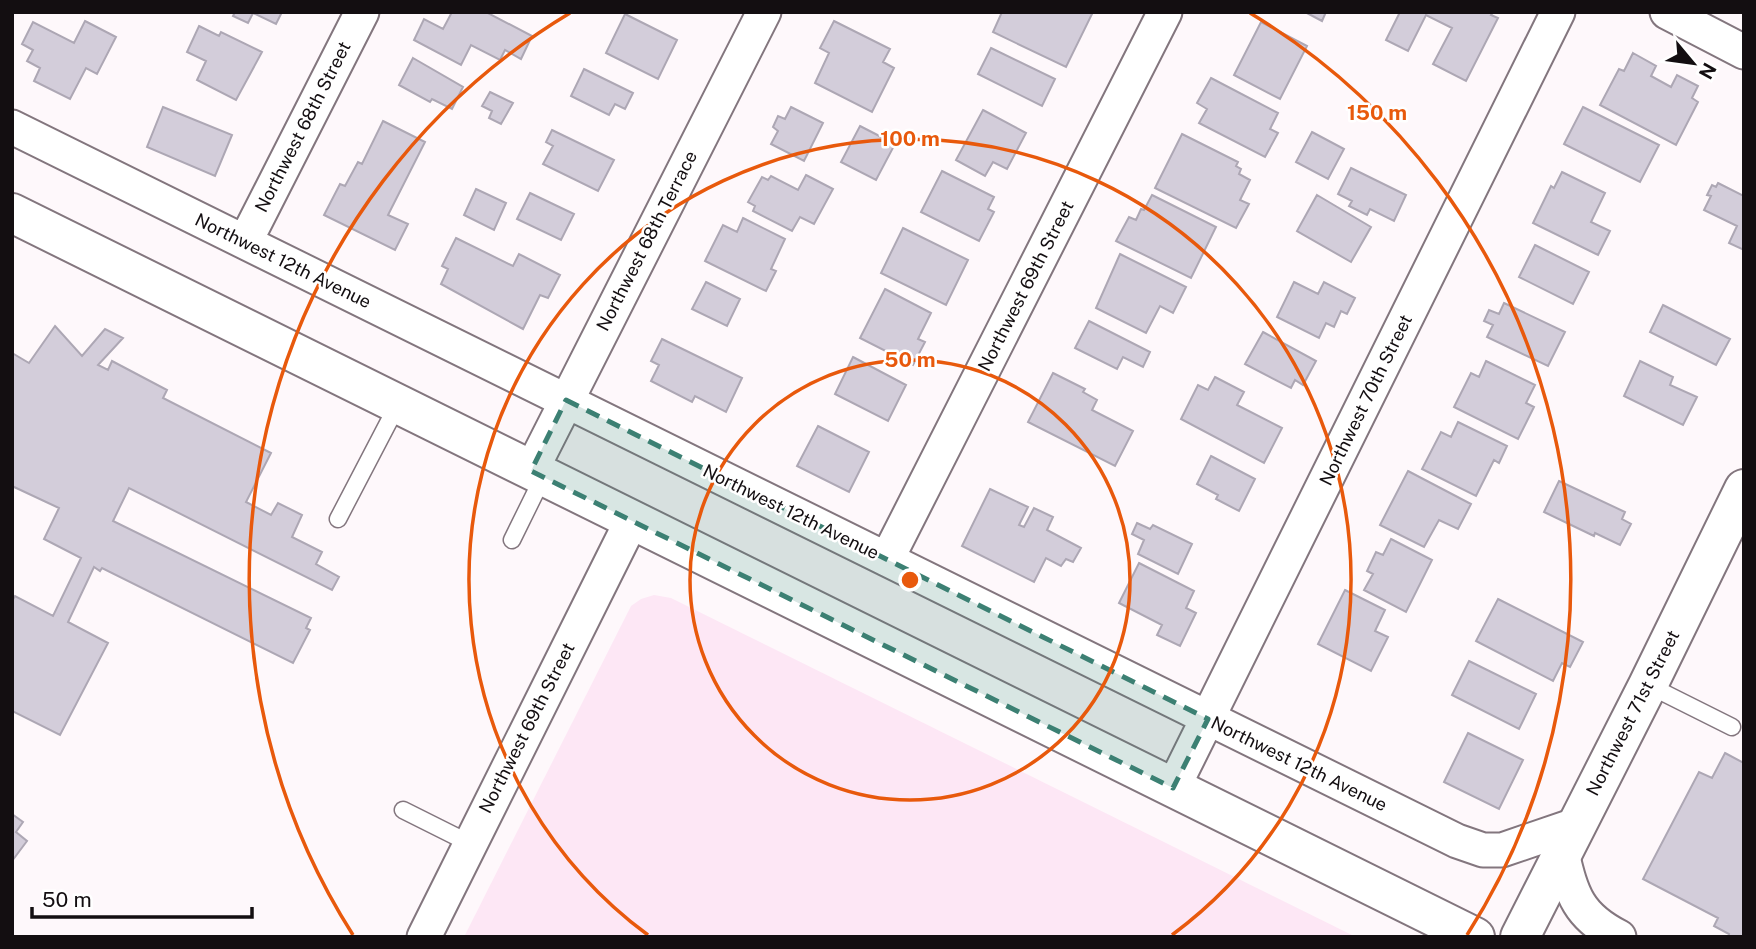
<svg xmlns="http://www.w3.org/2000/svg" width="1756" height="949" viewBox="0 0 1756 949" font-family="'Public Sans',sans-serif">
	<rect width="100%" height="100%" fill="#fef8fb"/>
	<path fill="#fde7f5" d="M654,595L671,598L1356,937H464L631,606L641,599Z"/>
	<path fill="#d3cdda" stroke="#ada7b4" stroke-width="2" d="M235,12H282L276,24L253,13L248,23L233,16Z
		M452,12H486L532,36L521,59L505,50L500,60L471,45L461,65L414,40L424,19L443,29Z
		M1002,12H1088L1092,14L1066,67L993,32Z
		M1305,12H1326L1322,21Z
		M1400,12H1493L1491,15L1498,18L1466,81L1433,64L1452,28L1426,15L1408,51L1386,40Z
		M625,14L677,40L658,79L606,53Z
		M85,21L116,37L97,74L86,68L70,99L34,81L40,68L27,61L33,50L22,44L33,22L74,43Z
		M834,21L890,49L883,62L894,68L872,112L815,83L829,53L820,48Z
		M1261,22L1307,46L1280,99L1234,75Z
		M199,26L219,36L221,32L262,52L236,100L197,80L206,61L187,52Z
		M991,48L1055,79L1042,106L978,74Z
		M1633,53L1656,66L1651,76L1671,87L1677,75L1698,86L1692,98L1698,102L1676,145L1600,105L1619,69L1624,71Z
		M413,58L463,87L452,109L432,99L430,102L399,85Z
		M584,69L633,93L625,109L615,104L609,115L571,96Z
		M1211,78L1278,113L1270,129L1278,133L1265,157L1199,123L1207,109L1197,103Z
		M490,92L513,103L501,124L489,118L492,111L482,106Z
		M163,107L232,135L215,176L147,147Z
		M791,107L823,123L804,161L771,144L778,131L773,127L778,116L785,119Z
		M1583,107L1659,145L1640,182L1564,144Z
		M983,110L1026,133L1007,169L993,162L985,176L956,160Z
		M383,121L425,142L388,215L408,224L395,250L324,215L340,184L345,186L358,162L362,164Z
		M860,126L895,144L876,180L841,162Z
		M552,130L614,160L598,191L543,164L553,146L546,142Z
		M1312,132L1344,149L1328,179L1296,162Z
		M1182,134L1238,162L1236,166L1241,169L1239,174L1250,180L1240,200L1249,204L1236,228L1155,188Z
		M1351,168L1406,195L1394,221L1370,209L1367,215L1349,206L1352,201L1338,194Z
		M942,171L994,197L988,209L994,212L979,241L921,212Z
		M1562,172L1605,193L1591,222L1610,231L1598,255L1533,223L1551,186L1554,188Z
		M806,175L833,189L814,224L800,217L792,231L753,211L755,206L748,202L762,177L768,180L771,176L798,190Z
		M1718,183L1744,196V250L1729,243L1737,226L1704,210L1711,196L1707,195L1712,185L1716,187Z
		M476,189L506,203L494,230L464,215Z
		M530,193L574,214L561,240L517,219Z
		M1152,195L1216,227L1191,278L1116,241L1129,217L1136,220L1141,209L1144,210Z
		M1317,195L1371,227L1351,262L1297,231Z
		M743,218L785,239L771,269L776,271L766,291L705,261L723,225L737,232Z
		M903,228L968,260L946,305L881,273Z
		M456,238L513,266L519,254L560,275L548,298L540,295L523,329L441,284L448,269L442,266Z
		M1535,245L1589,272L1573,304L1519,277Z
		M1120,254L1186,287L1173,313L1160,306L1146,333L1096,308Z
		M706,282L740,299L727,326L692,309Z
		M1294,282L1318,294L1324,282L1355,298L1347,314L1341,311L1334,327L1326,323L1319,338L1277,317Z
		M885,289L931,313L918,339L925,342L913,365L860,338Z
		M1504,303L1565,332L1548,366L1487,337L1493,325L1484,321L1489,310L1499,314Z
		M1663,305L1730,339L1716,365L1650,332Z
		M1089,321L1150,352L1143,367L1123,357L1117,369L1075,348Z
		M55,326L82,356L105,329L123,338L98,365L108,370L112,361L167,390L163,398L271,453L246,502L271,515L278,503L302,515L292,537L322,552L316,564L339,577L332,590L129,488L113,521L311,618L306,628L310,630L293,663L102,568L100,571L94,567L68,622L108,643L60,735L12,711V601L15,596L53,616L81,558L44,539L59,508L12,486V353L29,363Z
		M1263,332L1316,361L1303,385L1295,380L1291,388L1245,364Z
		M662,339L742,378L726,412L695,396L692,402L651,381L659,365L651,361Z
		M853,357L906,385L888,421L835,394Z
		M1486,361L1535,385L1526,403L1534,407L1518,439L1454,407L1471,373L1479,377Z
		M1640,361L1673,377L1670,385L1697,397L1683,425L1624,396Z
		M1053,373L1085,389L1083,392L1097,400L1092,410L1133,431L1115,466L1028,422Z
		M1215,377L1244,392L1237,405L1282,428L1264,463L1181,419L1198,385L1208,390Z
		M1458,422L1507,446L1499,463L1494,460L1476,496L1422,469L1441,432L1451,437Z
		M818,426L869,452L849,492L797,466Z
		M1211,456L1255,479L1239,511L1216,499L1218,495L1197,484Z
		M1408,471L1471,504L1458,529L1439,520L1424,547L1380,525Z
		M1559,481L1625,512L1622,519L1631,524L1620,545L1595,533L1594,536L1544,512Z
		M990,489L1028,507L1019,525L1024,527L1034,508L1053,517L1047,530L1081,548L1073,562L1066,559L1061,566L1046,558L1034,582L962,546Z
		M1137,523L1150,529L1153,525L1192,544L1178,574L1138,554L1144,540L1132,534Z
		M1391,539L1432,560L1406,612L1364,590L1373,574L1367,571L1376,552L1383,555Z
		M1139,563L1194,591L1186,608L1196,613L1180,646L1157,635L1162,625L1119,603Z
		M1345,590L1385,610L1375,631L1388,637L1371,671L1318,644Z
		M1498,599L1583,642L1570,667L1562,663L1553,681L1476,641Z
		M1469,661L1536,694L1519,729L1452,695Z
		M1468,733L1523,760L1499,809L1444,782Z
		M1725,753L1744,763V937H1728L1729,934L1714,926L1718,918L1643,879L1699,772L1712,778Z
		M12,814L23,822L16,832L27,841L12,861Z"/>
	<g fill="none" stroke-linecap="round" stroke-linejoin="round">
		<g stroke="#83767e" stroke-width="19">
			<path id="lane" d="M338,519L398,404
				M512,540L543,477
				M1648,685L1732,727
				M403,810L469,843"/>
		</g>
		<g stroke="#83767e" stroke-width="37">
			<path id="street" d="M1667,12L1744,52
				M12,127L1457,841L1483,850H1502L1578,824
				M245,242L362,12
				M531,471L764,12
				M887,559L1165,12
				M1173,788L1558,12
				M1562,853C1572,895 1578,916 1619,937
				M424,937L632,520"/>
		</g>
		<g stroke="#83767e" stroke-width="42">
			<path id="secondary" d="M12,213L1475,937
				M1520,937L1648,685L1744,489"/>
		</g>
		<use href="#lane" stroke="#fff" stroke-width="16"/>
		<use href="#street" stroke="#fff" stroke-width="33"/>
		<use href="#secondary" stroke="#fff" stroke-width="38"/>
	</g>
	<path fill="#3c8073" fill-opacity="0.2" stroke="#3c8073" stroke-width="5" stroke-dasharray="14 9" stroke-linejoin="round" d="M566,400L1208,719L1173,788L531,471Z"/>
	<g fill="none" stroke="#e8590c" stroke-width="3.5">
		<circle cx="910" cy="580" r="220"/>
		<path d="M648 935A441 441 0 1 1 1172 935"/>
		<path d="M353 935A661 661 0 0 1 570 13M1250 13A661 661 0 0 1 1467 935"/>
	</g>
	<g text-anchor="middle" stroke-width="5" stroke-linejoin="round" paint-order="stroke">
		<g font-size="18" fill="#130e11" stroke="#fff">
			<text transform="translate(303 127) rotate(-63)" y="6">Northwest 68th Street</text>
			<text transform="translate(647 241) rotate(-63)" y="6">Northwest 68th Terrace</text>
			<text transform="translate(283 261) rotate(26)" y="6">Northwest 12th Avenue</text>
			<text transform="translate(1026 286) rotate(-63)" y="6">Northwest 69th Street</text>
			<text transform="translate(1366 400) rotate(-64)" y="6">Northwest 70th Street</text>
			<text transform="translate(791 512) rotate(26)" y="6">Northwest 12th Avenue</text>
			<text transform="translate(1633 713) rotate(-63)" y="6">Northwest 71st Street</text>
			<text transform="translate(527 728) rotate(-63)" y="6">Northwest 69th Street</text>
			<text transform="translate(1299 764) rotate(26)" y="6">Northwest 12th Avenue</text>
		</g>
	</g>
	<circle cx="910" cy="580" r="10" fill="#e8590c" stroke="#fff" stroke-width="3.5"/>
	<g font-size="21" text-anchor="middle" font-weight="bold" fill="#e8590c" stroke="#fff" stroke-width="5" stroke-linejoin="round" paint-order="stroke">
		<text x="1377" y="120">150 m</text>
		<text x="910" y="146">100 m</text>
		<text x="910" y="367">50 m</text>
	</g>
	<rect width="1756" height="949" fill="none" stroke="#130e11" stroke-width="28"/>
	<g transform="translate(1693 63) rotate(119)" stroke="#ffffff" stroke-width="5" paint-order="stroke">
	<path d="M0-5L12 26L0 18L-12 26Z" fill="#130e11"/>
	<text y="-10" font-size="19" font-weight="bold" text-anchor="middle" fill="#130e11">N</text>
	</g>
	<path d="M32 907v10h220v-10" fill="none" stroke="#130e11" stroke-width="3.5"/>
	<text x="42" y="907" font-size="21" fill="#130e11" stroke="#ffffff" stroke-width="5" paint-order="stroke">50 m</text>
</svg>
